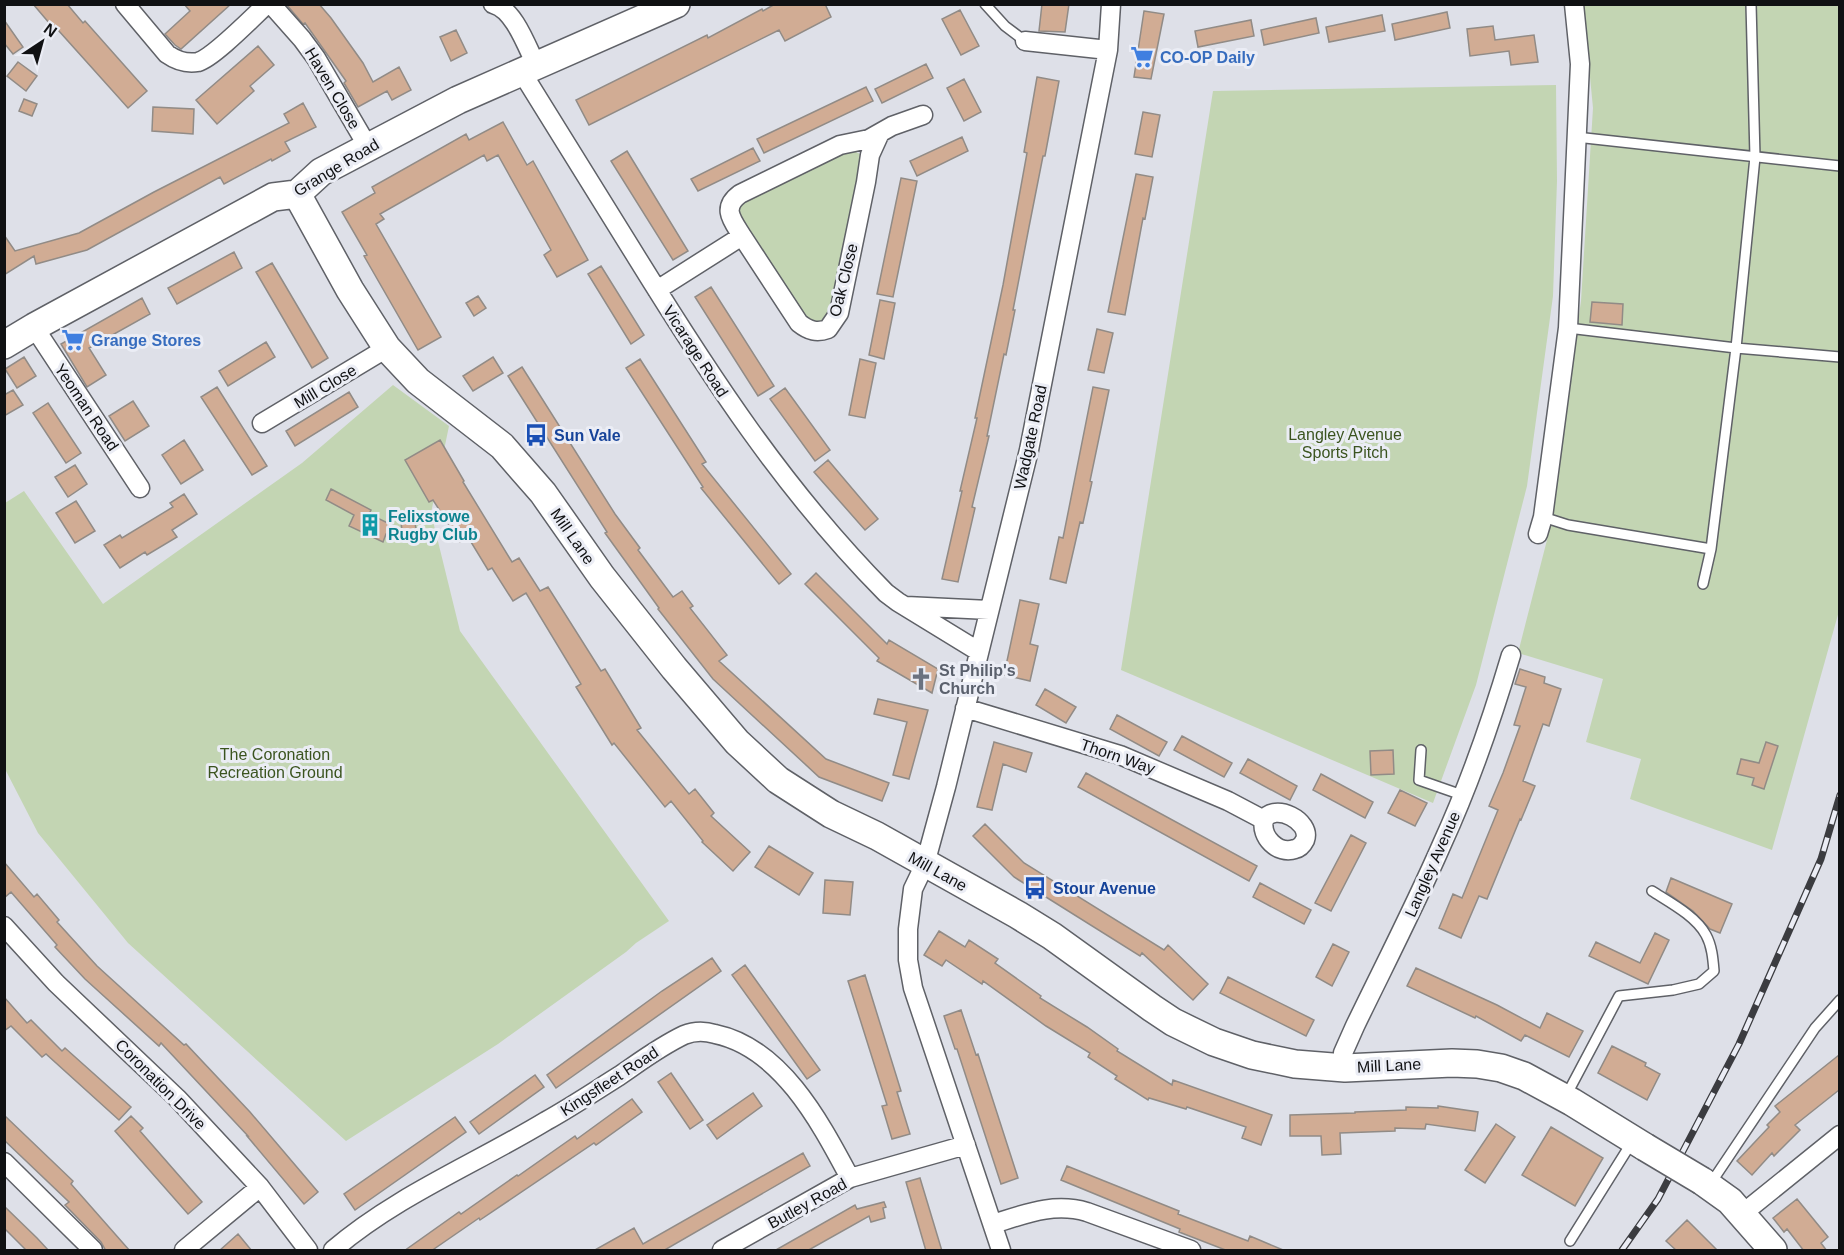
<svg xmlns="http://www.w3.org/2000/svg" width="1844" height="1255" viewBox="0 0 1844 1255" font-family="Arial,sans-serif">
	<rect width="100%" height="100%" fill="#dee0e8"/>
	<path fill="#c3d5b3" d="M1583,5H1839V611L1772,850L1630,799L1641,759L1586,742L1603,679L1518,653L1547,540L1581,301L1593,108Z
		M1556,85L1557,181L1553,296L1527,486L1476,685L1433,803L1121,670L1213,91Z
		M850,149L860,154L864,159L830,319L812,326L736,219V206Z
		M393,385L449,426L431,513L460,631L669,921L636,943L626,952L498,1044L346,1141L128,943L38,833L5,769V503L24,491L103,604L302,463Z"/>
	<path fill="#d1ac94" stroke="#918b86" stroke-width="1.5" d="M33,4H67L83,23L85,21L147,91L128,108L58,30L56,31Z
		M184,4H231L181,49L175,45L165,34L190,11Z
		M286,4H319L331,18L363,63L373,82L399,67L411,90L392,100L387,91L358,107L344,83L346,81L305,23L303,24Z
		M775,4H825L831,17L785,41L779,30L589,125L576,100L707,35L708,38L762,9L763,11Z
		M1042,4H1069L1065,32L1039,31Z
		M960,10L979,46L961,55L942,19Z
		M1144,11L1164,14L1151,79L1134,77Z
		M1447,12L1450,28L1395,40L1392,24Z
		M1382,15L1385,31L1329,42L1326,27Z
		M1316,18L1319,33L1264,45L1261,30Z
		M4,20L23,47L13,54L4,43Z
		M1251,20L1254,36L1198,47L1195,31Z
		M1493,26L1495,40L1534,35L1538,62L1511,65L1509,51L1470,56L1467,29Z
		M456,30L467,53L451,61L440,37Z
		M258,46L274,65L250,86L254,91L217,124L196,100Z
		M18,62L37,76L26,91L7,76Z
		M926,64L933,78L882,103L875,89Z
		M1037,77L1059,81L1045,156H1043L1029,227L1013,310H1015L1006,355L1004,354L987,436H989L972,507L975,508L958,582L942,579L962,491H960L977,418H975L1003,285L1027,153L1024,152Z
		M964,79L981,112L964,121L947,88Z
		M866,87L873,101L764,153L757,139Z
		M24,99L37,104L32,116L19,111Z
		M303,103L316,127L285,142L290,151L272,161L271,159L224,184L220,177L87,250L36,264L34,256L4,275V235L15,251L79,233L154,192L289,123L284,114Z
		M153,107L194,109L193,134L152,131Z
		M1143,112L1160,115L1152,157L1135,154Z
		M503,122L527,165L533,161L588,260L557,277L544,255L551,250L498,155L487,161L484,155L380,214L384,219L376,224L441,337L418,350L364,256L367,255L342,212L375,193L372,187L466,134L469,140Z
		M962,137L968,151L917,176L910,161Z
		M753,148L760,161L698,191L691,179Z
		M627,151L688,251L673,260L611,161Z
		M1136,174L1153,177L1145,219L1143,218L1125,315L1108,312Z
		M901,178L917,181L893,297L877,294Z
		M234,252L242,268L177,304L168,288Z
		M272,263L328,358L312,368L256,272Z
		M601,266L644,335L631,344L588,274Z
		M711,287L774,386L758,396L695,297Z
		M478,296L486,308L474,316L466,303Z
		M142,298L150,314L89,348L106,375L87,387L61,344Z
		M880,300L895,303L884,359L869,355Z
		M1592,302L1623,304L1622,325L1590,322Z
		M1097,329L1113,333L1104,373L1088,370Z
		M266,342L275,357L228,386L219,371Z
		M24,357L36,376L17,388L5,369Z
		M493,357L503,373L473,391L463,376Z
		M640,359L706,462L702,464L791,574L779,584L701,488L703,487L626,368Z
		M860,359L876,363L865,418L849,415Z
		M522,367L615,514L640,548L638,550L673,597L682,591L693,606L690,608L727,655L719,661L826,759L889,783L882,801L819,777L713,679L658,609L659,608L631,569L605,533L607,532L508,376Z
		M217,387L267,466L252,475L201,397Z
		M1093,387L1109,390L1090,481L1092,482L1083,523L1080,522L1066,583L1050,579L1059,537L1063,538Z
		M785,388L830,450L815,461L770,399Z
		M13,390L23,405L4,416V395Z
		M349,392L358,407L295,446L286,431Z
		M133,401L149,426L125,441L109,416Z
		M48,403L81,453L66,463L33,413Z
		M184,440L203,470L181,484L162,455Z
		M440,440L464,481L463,482L512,562L519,558L540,591L548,587L601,671L605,669L641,728L637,730L689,794L695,789L714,813L711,816L750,852L733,871L702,842L703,841L671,801L665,807L614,743L612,745L576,687L581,684L526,593L513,601L492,568L488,570L468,537L460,542L433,500L429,502L405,460Z
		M828,460L878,519L865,530L814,472Z
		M75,465L87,484L68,497L55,477Z
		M331,489L371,510L369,514L402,530L400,516L414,514L416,530L386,534L383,542L349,526L354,515L326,500Z
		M184,494L197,514L172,530L177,537L147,555L145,552L120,568L104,545L120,535L122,538L173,507L170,503Z
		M76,501L95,531L75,543L56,513Z
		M816,573L887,644L889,640L938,669L932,693L877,661L879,658L805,584Z
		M1020,600L1039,604L1030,644L1038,646L1030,681L1004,675Z
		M1520,669L1545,677L1544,683L1561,689L1549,726L1543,724L1523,781L1535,786L1521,820L1520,819L1487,899L1479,896L1461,938L1439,928L1453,894L1462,898L1498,810L1489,806L1503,773L1520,726L1514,725L1526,687L1515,684Z
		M1045,689L1076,707L1066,723L1036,705Z
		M878,699L928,710L909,779L893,775L907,722L874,714Z
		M1117,715L1167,742L1159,756L1110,729Z
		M1182,736L1232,763L1224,777L1174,750Z
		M994,742L1032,753L1026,772L1003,764L992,810L977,807Z
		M1766,742L1778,746L1764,789L1752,785L1754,778L1737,774L1741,759L1759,763Z
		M1393,750L1394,774L1371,775L1370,751Z
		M1248,759L1297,786L1290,800L1240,773Z
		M1086,773L1257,866L1249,881L1078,787Z
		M1321,774L1373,802L1365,818L1313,790Z
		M1400,790L1427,803L1415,826L1388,813Z
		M985,824L1024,863L1164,950L1168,945L1208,984L1193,1000L1142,953L1140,956L1014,877L973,836Z
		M1351,835L1366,843L1331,911L1315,903Z
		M769,846L813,873L799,895L755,867Z
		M4,862L34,897L37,894L59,920L57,922L97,966L184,1045L186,1044L250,1112L318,1192L304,1204L247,1136H248L161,1043L159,1046L85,979L55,947L57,945L11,892L4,898Z
		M1671,878L1732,904L1720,933L1710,929L1693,911L1666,892Z
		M825,880L853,882L850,915L823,913Z
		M1260,883L1311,910L1304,924L1253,897Z
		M939,931L965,947L969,940L998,959L995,963L1041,996L1040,998L1087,1027L1118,1049L1117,1051L1172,1085L1173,1080L1272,1115L1261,1145L1242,1138L1246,1127L1187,1107L1186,1109L1149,1098L1148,1100L1115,1079L1117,1076L1088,1057L1090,1053L1046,1026L983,981L982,984L946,960L942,966L924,955Z
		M1655,933L1669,940L1648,984L1589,956L1596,942L1640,963Z
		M1333,944L1349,952L1332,986L1316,977Z
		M712,958L721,971L556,1088L547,1075L662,991Z
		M745,965L820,1070L807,1079L732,975Z
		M1416,968L1497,1005L1540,1028L1547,1013L1583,1031L1569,1057L1525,1035L1521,1041L1476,1016L1475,1018L1407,986Z
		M865,975L901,1091L897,1092L910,1134L892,1139L882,1106L887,1105L848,981Z
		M1228,977L1314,1020L1306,1036L1220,993Z
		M4,997L27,1023L31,1020L62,1051L65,1048L131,1107L119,1120L46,1054L42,1057L11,1026L4,1031Z
		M961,1010L976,1055L978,1054L1018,1178L1001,1184L957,1049H955L944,1016Z
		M1612,1046L1646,1063L1645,1066L1660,1074L1647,1100L1598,1073Z
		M1839,1055V1090L1795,1125L1800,1130L1774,1156L1772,1153L1752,1175L1737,1161L1769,1127L1767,1125L1780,1112L1775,1106Z
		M671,1073L703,1120L690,1129L658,1082Z
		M535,1075L544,1087L479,1134L470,1122Z
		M753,1093L762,1106L717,1139L707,1125Z
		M632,1099L642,1112L596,1145L594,1143L480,1220L479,1218L431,1251H404L459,1212L461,1214L517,1175L518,1176L575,1136L577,1139Z
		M1438,1106L1478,1112L1475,1131L1426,1124L1425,1129L1395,1128V1131L1340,1133L1341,1154L1322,1155L1321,1136H1290V1115L1355,1113V1112L1406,1110V1107L1438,1108Z
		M4,1115L73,1181L71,1184L130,1251H106L101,1242L65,1205L69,1202L4,1140Z
		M131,1116L143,1128L140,1131L202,1202L188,1214L115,1131Z
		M455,1117L466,1132L355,1210L344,1194Z
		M1496,1124L1515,1137L1485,1183L1465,1170Z
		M1551,1127L1603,1158L1575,1206L1522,1175Z
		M803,1153L810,1166L663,1251H593L634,1228L643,1244Z
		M1067,1166L1179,1211L1178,1214L1248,1241L1250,1236L1283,1250L1228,1251L1179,1232L1180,1229L1061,1180Z
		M920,1178L942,1251H926L906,1182Z
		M1797,1199L1828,1237L1821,1243L1827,1251H1804L1787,1229L1784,1232L1773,1218Z
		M884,1202L886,1207L883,1208L885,1218L871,1222L869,1216L807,1251H774L855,1205L857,1209Z
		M4,1206L37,1238L49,1251H27L4,1228Z
		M1687,1220L1718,1251H1677L1666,1241Z
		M238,1234L252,1251H219Z"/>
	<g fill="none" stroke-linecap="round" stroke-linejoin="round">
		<g stroke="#5f6167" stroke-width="12">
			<path id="lane" d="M985,4L1005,26L1025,41
				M1751,4L1755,157L1736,348L1840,357
				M1576,137L1840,166
				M1543,517L1568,525L1711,549L1736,348L1568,328
				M1703,584L1711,549
				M1421,750L1419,780L1462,795
				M1566,1096L1619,996L1673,990L1699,984L1714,971C1713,959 1712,946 1706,935C1696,916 1669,902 1652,891
				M1711,1183L1815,1028L1840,1000
				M1570,1241L1632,1142"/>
		</g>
		<g stroke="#5f6167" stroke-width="21">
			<path id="street" d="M125,4L167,54C177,61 187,64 198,62C213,58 253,17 267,4
				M271,4L302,39L316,58L368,147
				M493,4C514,9 527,47 536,65
				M1025,41L1108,50
				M521,71C559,132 597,193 634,253C710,376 784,490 886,593L898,602L978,651
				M742,236L799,323C809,331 817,333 828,329L839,313L866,182L870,155L880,133
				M657,290L742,236C732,220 721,208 740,194L840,145L869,139L892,126L923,115
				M34,327L140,488
				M262,423L387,348
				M1538,534L1543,517L1568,328L1580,64L1574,4
				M906,606L989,610
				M965,708L1120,755L1228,801L1264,820C1274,802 1312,821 1305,840C1303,844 1300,848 1295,849C1278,855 1260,837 1264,820
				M4,926L56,983L177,1098L260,1187L308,1250
				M1345,1068L1343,1053L1355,1026C1384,966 1415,906 1442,844C1470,783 1492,719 1511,655
				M4,1162L93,1250
				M1742,1214L1840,1135
				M993,1224C1025,1214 1054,1202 1087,1212L1191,1250
				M184,1250L260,1187
				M333,1250C396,1196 475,1164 546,1121C571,1107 595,1091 619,1076C641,1061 659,1047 684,1035C694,1031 705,1031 715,1034C782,1048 821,1124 850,1178
				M722,1250L850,1178L966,1145
				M1001,1250L913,988L908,960V929L913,889L925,864L946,787L1029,450L1108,50L1111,4"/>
		</g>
		<g stroke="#5f6167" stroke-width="30">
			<path id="secondary" d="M297,194L350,290L387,348L418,381L502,446L543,493L602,577L674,668L737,742L778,780L831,814L877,836L1018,915L1052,936L1152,1008L1173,1022L1214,1042L1252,1055L1295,1064L1345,1068L1452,1063L1477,1064L1501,1068L1524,1076L1572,1102L1645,1147
				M4,345L34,327L273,197L297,194L321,172L458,100L676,4
				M1702,1181L1730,1201L1773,1250"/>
		</g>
		<use href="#lane" stroke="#fff" stroke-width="9"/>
		<use href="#street" stroke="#fff" stroke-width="18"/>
		<use href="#secondary" stroke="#fff" stroke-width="27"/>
		<g stroke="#3b3c40" stroke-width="7">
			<path id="rail" d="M1622,1250L1658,1199L1739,1044L1821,859L1840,795"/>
		</g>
		<use href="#rail" stroke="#ebedf5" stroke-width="4.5" stroke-dasharray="14" stroke-linecap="butt"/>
		<g stroke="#5f6167" stroke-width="30" stroke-linecap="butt">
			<path id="secondary-bridge" d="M1645,1147L1702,1181"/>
		</g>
		<use href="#secondary-bridge" stroke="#fff" stroke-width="27"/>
	</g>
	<defs>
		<g id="supermarket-bare" transform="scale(1.8)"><path d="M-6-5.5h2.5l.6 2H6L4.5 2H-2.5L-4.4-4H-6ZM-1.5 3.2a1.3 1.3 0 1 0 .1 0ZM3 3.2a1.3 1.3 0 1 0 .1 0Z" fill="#3f7fe0" stroke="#ebedf5" stroke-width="2.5" paint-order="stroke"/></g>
		<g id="bus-bare" transform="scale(1.8)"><path d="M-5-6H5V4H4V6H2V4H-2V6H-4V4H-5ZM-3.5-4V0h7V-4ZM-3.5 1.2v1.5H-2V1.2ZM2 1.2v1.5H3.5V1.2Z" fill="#1a4fb4" stroke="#ebedf5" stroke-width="2.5" paint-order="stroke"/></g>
		<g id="building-bare" transform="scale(1.8)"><path d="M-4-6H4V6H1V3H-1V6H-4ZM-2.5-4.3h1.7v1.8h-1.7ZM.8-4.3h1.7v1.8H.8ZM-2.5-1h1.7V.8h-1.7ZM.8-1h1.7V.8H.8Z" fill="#0f9aa8" stroke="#ebedf5" stroke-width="2.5" paint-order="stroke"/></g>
		<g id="church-bare" transform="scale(1.8)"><path d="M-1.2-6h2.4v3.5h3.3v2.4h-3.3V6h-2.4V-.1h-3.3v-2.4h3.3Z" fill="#6b7280" stroke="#ebedf5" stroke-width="2.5" paint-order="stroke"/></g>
	</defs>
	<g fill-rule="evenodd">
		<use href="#supermarket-bare" x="1142" y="57"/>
		<use href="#supermarket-bare" x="73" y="340"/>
		<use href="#bus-bare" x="536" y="435"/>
		<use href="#building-bare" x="370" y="525"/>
		<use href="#church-bare" x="921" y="679"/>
		<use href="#bus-bare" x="1035" y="888"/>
	</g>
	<g text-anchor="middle" stroke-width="6" stroke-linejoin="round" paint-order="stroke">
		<g font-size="16" font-weight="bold" fill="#366cbe" stroke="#ebedf5" text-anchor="start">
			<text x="1160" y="63">CO-OP Daily</text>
			<text x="91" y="346">Grange Stores</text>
		</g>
		<g font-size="16" fill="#101113" stroke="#ebedf5">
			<text transform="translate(333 88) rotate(59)" y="6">Haven Close</text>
			<text transform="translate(336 167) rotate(-31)" y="6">Grange Road</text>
			<text transform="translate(843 280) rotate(-76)" y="6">Oak Close</text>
			<text transform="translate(696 351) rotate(57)" y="6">Vicarage Road</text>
			<text transform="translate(325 386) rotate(-31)" y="6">Mill Close</text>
			<text transform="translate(87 407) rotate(56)" y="6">Yeoman Road</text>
			<text transform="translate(1030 437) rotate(-78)" y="6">Wadgate Road</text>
			<text transform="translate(573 536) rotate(55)" y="6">Mill Lane</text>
			<text transform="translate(1118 756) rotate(19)" y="6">Thorn Way</text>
			<text transform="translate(1432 864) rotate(-66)" y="6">Langley Avenue</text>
			<text transform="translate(938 871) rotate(29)" y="6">Mill Lane</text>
			<text transform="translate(1389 1065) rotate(-3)" y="6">Mill Lane</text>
			<text transform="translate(609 1081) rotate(-33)" y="6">Kingsfleet Road</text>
			<text transform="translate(161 1084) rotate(45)" y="6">Coronation Drive</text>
			<text transform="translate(807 1203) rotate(-29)" y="6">Butley Road</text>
		</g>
		<g font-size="16" fill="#3b541f" stroke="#ebedf5">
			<text x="1345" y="440">Langley Avenue<tspan x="1345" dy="18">Sports Pitch</tspan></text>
			<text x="275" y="760">The Coronation<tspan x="275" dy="18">Recreation Ground</tspan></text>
		</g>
		<g font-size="16" font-weight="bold" fill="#164399" stroke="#ebedf5" text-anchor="start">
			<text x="554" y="441">Sun Vale</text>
			<text x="1053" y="894">Stour Avenue</text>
		</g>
		<g font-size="16" font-weight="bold" fill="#0d838f" stroke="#ebedf5" text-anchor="start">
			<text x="388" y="522">Felixstowe<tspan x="388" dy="18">Rugby Club</tspan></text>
		</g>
		<g font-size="16" font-weight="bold" fill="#5b616d" stroke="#ebedf5" text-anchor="start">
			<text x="939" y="676">St Philip's<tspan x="939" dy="18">Church</tspan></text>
		</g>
	</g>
	<rect width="1844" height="1255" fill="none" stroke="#101113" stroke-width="12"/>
	<g transform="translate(42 42) rotate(36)" stroke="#ebedf5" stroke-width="4.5" paint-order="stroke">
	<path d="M0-4.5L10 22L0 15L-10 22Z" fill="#101113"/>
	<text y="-9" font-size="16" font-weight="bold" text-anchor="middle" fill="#101113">N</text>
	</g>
</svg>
